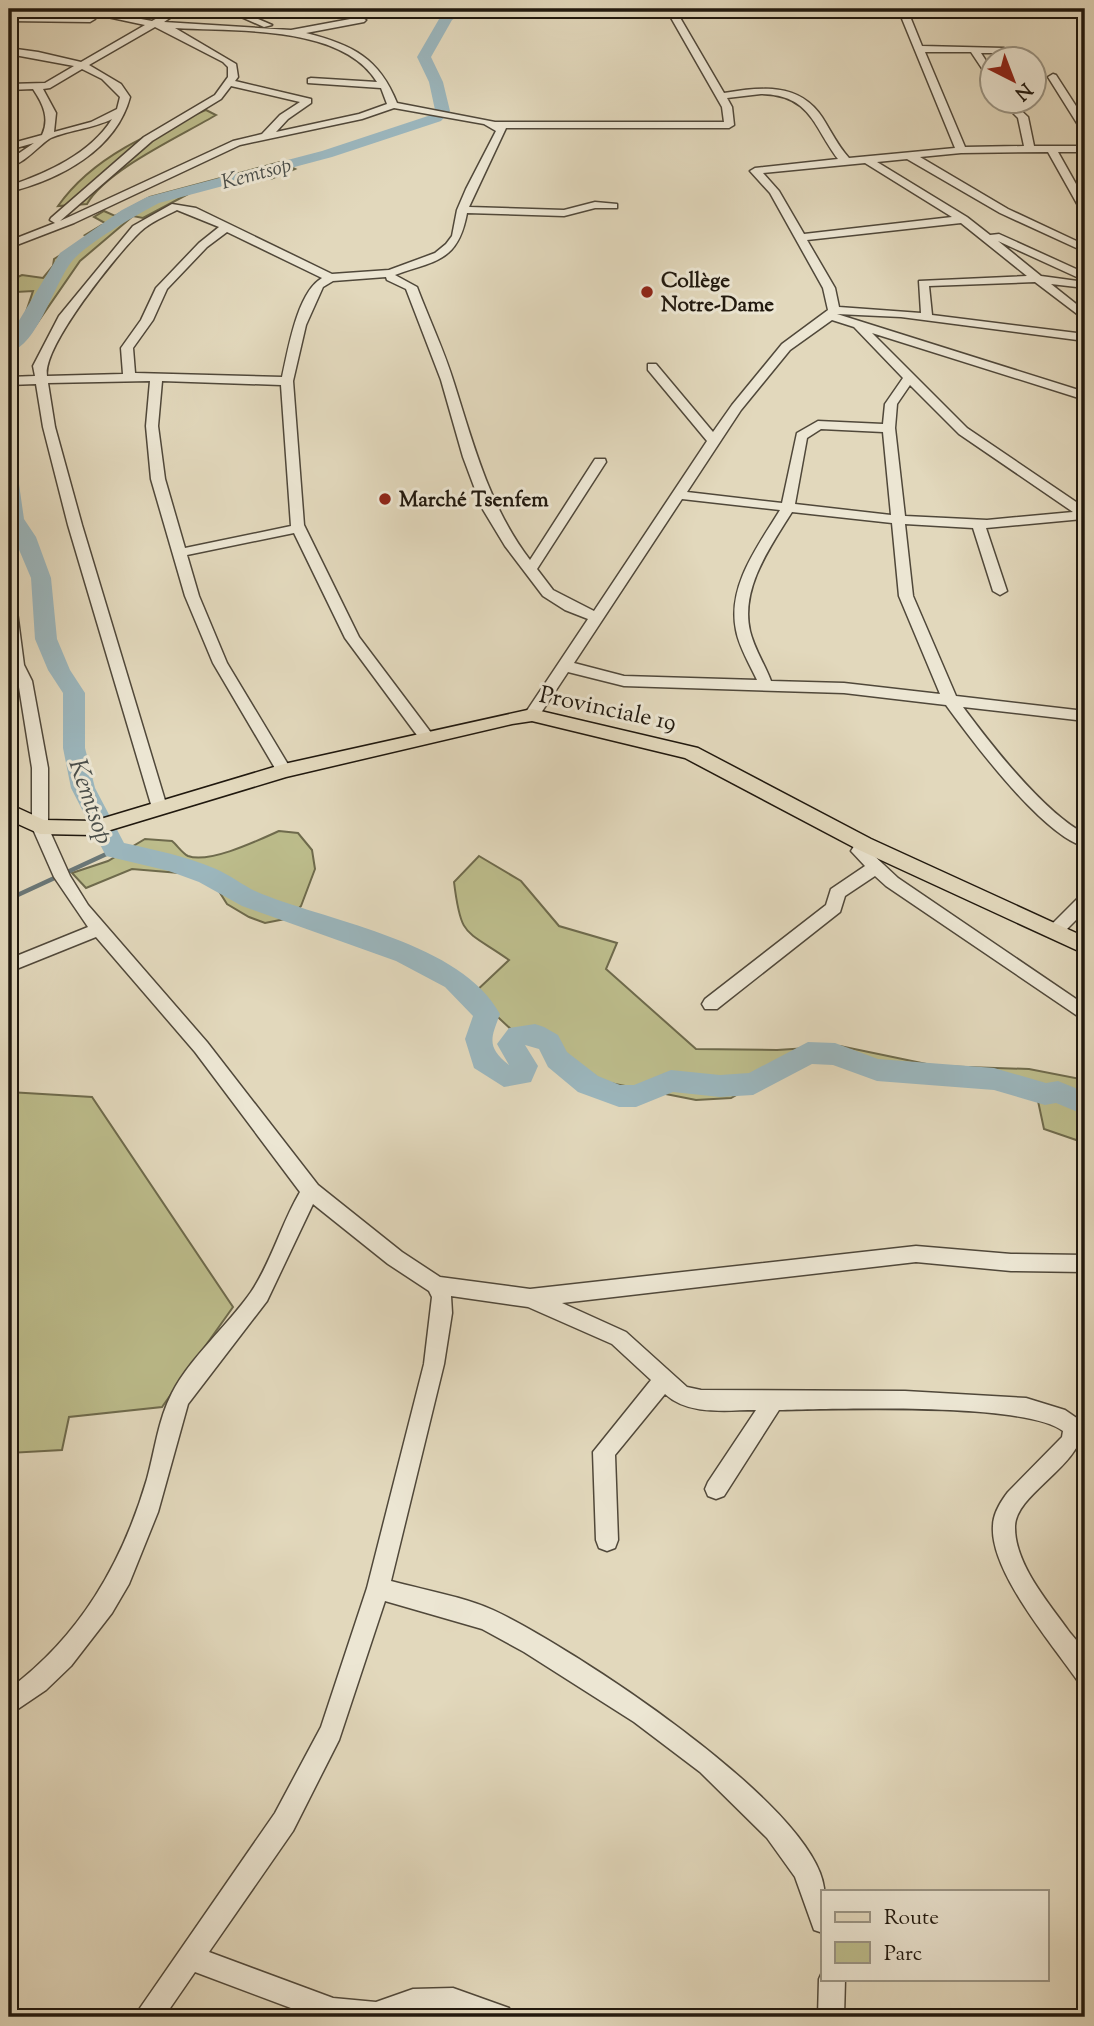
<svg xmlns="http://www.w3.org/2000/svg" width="1094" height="2026" viewBox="0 0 1094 2026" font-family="'Sorts Mill Goudy',serif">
	<rect width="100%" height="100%" fill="#e2d8bc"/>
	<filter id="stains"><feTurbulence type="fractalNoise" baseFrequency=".00286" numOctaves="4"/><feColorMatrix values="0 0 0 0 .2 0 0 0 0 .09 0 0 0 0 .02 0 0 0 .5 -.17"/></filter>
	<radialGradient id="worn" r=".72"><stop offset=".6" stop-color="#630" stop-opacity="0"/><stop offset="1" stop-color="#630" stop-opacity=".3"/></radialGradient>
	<path fill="#bcbc8b" stroke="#6e6a4c" stroke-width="2" d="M206,110L216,115C181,136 106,170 87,204L58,206C93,156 152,132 206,110Z
		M280,162L295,169L271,179L256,173L229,183L226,181L190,193L143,218L133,216L80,261L31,332L17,342L9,362V337L21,327L33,291L16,292L11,280L22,275L43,278L53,266L54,259L90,237L85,235L105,223L94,217L104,211L115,216L150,197Z
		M279,831L298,833L312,850L315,869L301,906L290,918L265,923L249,917L227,904L215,885L203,875L132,869L86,888L72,873L108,861L145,839L172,841C177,845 182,853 188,856C209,864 259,840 279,831Z
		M479,856L521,881L559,926L617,943L606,969L696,1049L777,1050L840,1046L936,1066L1029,1069L1080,1079L1085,1075V1143L1044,1129L1035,1087L999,1077L857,1065L805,1056L731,1098L696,1100L610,1083L585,1073L565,1058L551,1037L537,1028L514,1032L473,994L509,960C465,929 461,939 454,882Z
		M9,1092L92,1097L233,1307L162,1407L69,1417L62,1450L9,1453Z"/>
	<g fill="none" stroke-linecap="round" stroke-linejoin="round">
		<path stroke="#6a7777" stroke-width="2.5" d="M393,9L451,15"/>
		<path stroke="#6a7777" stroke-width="4.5" d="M9,899L115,850"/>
		<path fill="#9bb6bd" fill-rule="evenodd" d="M452,9H469L452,20L431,57L443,82L450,111L441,121L332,157L159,203C136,215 89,242 73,260C54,282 38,346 9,352V337L60,253L122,210L147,197L322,151L431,115L435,110L429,82L417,57L442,14Z
			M9,478L19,484L24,519L36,537L51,578L57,639L70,670L85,693V748L95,788L124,843C155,850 186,856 216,869C232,876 246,888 262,894C332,922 462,943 500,1014C491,1038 486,1047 509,1065L497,1044L509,1028L535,1024L544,1027L558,1035L567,1052L598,1076L620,1085H634L671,1070L720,1075L749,1073L808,1042L835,1043L878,1059L994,1068L1046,1083L1058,1081L1085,1092V1115L1056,1103L1045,1105L994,1090L877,1081L833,1065L812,1064L753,1095L720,1097L673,1092L636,1107H619L578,1092L548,1067L539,1049L525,1045L538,1066L531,1082L504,1087L474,1068L465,1039L473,1016L445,987L396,961L242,906L199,882L169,871L106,856L71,788L63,748V693L48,670L35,639L31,578L9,526Z"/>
		<g stroke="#50483a" stroke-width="3">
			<path id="minor" d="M70,9H87L152,21L173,9H183L164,22L291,30L361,17L366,20L364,22L306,33C353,45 379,58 397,103L495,122H724L722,107L666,9H675L724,93C760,87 799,82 822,117C831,131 838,146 849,158L955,148L898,9H907L922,46L1004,48L1006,50L1001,53H981L992,70V80L989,79L971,52H925L965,147L1024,146L1018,118L1002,102H1012L1028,117L1034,146H1085V152H1058L1085,200V212L1080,209L1048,152L961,153L920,157L1008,209L1085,245V252L1000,213L907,159L877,162L967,217L990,235L999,234L1085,273V280L1081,279L998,241L1041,276L1085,282V288L1051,284L1085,311V320L1035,282L929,286L932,315L1085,334V341L901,317L837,314L1085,392V400L872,333L967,428L1085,508L1083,519L986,528L1007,591L1000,595L993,591L973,528L905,524L913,596L956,696L1085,711V721L963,707C992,746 1043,812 1085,834V847C1042,835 973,742 946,705L844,693L624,686L568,672L537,719H527L524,715L588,619L565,610L543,596L505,546L482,508L463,457L441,380L406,289L387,280L386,277L333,281L323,287L306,325L293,381L304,525L359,637L432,734L435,738L432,742H422L345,638L294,533L187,555L199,596L227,663L292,771L289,775H279L213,663L185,596L151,479L146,426L150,381L48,383L55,427L82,525L167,807L159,813L153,811L68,525L43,427L36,384L9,385V377L35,376L33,366L59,316L133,226L172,204L196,208L332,274L389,270L435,253L446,244L452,236L457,210L466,189L496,131L484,124L394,108L362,119L240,145L74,223L9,248V241L55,223L50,220L51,218L144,137L215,95L228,77V67L223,62L155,27L89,65L121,84L130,97C116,150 59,180 9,192V186C47,173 90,154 112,119C95,128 61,132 49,139C35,149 26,162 9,167V160L34,143L9,150V144L42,135C50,118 43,104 33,89L9,90V84L45,83L74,66L9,54V48L38,52L81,62L145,25ZM175,28C235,32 342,24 377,82L311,78L308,79V83L381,88L387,104L359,114L276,132L288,119L311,103V99L235,81L238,77L236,64ZM82,69L102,79L120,97L117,109L91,122L54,132L56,113L43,89L50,88ZM231,86L300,102L280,115L262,134L233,141L60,221L152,141L221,99ZM761,94C811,95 813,126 838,159L755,168L750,171L770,193L823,288L828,310L782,344L732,405L713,432L656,364H648V370L707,441L594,611L553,590L537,569L606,462L605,459H595L530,560C489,506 474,446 454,383C444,350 429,319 417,287L395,275C436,260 458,262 467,213L564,216L595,208H617V204L595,202L564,210L469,207L506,128H729L734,125L732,107L727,98ZM865,163L952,217L804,234L779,191L763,173ZM177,210L219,227L199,243L156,288L141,320L121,348L123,374L47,376C42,347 117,254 140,232C150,222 166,216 177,210ZM961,223L1027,276L919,281L921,313L839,307L835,288L807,240ZM227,232L322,278C297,292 288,351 282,377L135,373L133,348L153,320L167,289L207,247ZM832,320L854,327L903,378L885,404L883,424L818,421L797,433L782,503L687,492L741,410L790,350ZM162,381L281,385L291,526L185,548L165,479L158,426ZM910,385L959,434L1073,512L987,520L905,516L895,428L897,404ZM821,429L883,432L891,515L795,504L807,438ZM682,499L780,510C758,546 727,586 736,630C739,647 750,665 757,680L624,676L574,663ZM792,512L892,523L899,596L940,694L844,683L771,681C765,665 754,648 750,631C740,588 771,546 792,512Z
				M223,9H235L272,25L264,27Z
				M9,15L90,16L95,19L90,22L9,21Z
				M1053,74L1056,75L1085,120V131L1080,128L1048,77Z
				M9,600L16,604L24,665L32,681L48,768V827L70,876L88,905L207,1042L318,1185L402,1252L440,1277L530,1289L916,1246L1011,1254L1085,1255V1272L1011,1271L916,1262L562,1303L626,1332L687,1387L701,1390L905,1391L1026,1398L1065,1410L1081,1421L1084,1428C1078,1468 1016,1494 1015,1526C1014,1563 1048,1602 1068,1630C1073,1637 1081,1644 1084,1652C1088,1660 1085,1675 1085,1684L1077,1680C1051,1643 990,1571 993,1526C993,1514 1001,1501 1008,1492L1062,1437L1063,1431C1026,1402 834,1409 779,1410L724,1496L716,1499L708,1496L705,1489L708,1482L756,1410C726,1410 689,1416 665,1394L615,1455L618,1540L615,1548L607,1551L599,1548L596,1540L593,1452L651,1380L612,1344L528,1307L451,1296L452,1313L444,1364L391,1581C424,1590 461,1596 493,1610C568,1645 814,1804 824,1888C825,1898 823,1919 823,1933L814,1930L795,1877L767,1838L700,1772L634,1722L524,1652L482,1629L385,1601L339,1740L293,1831L209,1952L333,1998L376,2002L413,1989L453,1988L509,2008L513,2017H463L453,2014L406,2017H315L195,1972L164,2017H136L140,2008L275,1813L321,1727L367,1588L424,1364L432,1297L429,1291L388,1264L313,1204L267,1301L188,1404L158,1512L129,1584L112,1613L71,1666L46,1690L9,1715V1689C80,1636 122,1564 147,1479C155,1450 158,1420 172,1393C189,1359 228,1325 251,1292C272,1261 281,1224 300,1192L195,1052L96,937L9,972V959L88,927L54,877L32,827V768L18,681L10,665Z
				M864,838L872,844L868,850L898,878L1085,1005V1021L886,886L875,876L845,896L840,912L717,1009H705L702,1004L705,999L826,905L831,889L865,866L851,851L858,840Z
				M1085,895V911L1062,934H1050L1048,930L1050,926L1079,897Z
				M823,1970V1979H845L844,2017H818L819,1979Z"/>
		</g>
		<g stroke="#20180e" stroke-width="3">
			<path id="major" d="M532,709L698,748L871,839L1085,937V954L857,849L685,758L532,721L512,724L286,777L94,835L40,834L9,820V804L44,820L94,821L284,764Z"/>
		</g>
		<use href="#minor" fill="#ece6d3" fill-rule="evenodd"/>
		<use href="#major" fill="#e2d8bc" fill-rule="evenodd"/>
	</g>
	<g fill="#8f2418" stroke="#ece6d3" stroke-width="2.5">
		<circle cx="647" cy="292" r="7"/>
		<circle cx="385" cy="499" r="7"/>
	</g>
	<g text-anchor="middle" stroke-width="6" stroke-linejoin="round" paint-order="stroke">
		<g font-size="21" font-style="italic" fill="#4b4f4b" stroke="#ece6d3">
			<text transform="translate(256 173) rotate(-15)" y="7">Kemtsop</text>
		</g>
		<g font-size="21" font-weight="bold" fill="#20180e" stroke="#ece6d3" text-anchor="start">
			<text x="661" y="287">Collège<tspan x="661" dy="24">Notre-Dame</tspan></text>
			<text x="399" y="506">Marché Tsenfem</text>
		</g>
		<g font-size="24" fill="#20180e" stroke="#ece6d3">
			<text transform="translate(608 708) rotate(12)" y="8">Provinciale 19</text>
		</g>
		<g font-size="26" font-style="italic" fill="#4b4f4b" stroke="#ece6d3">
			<text transform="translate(92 801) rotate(71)" y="9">Kemtsop</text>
		</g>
	</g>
	<rect width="1094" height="2026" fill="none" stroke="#e2d8bc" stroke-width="35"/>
	<rect x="10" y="10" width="1073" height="2005" fill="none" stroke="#20180e" stroke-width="3.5"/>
	<rect x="18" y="18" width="1059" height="1991" fill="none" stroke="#20180e" stroke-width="2"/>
	<rect x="821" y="1890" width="228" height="91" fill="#ece6d3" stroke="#9a9484" stroke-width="2"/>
	<rect x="835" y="1912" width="35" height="10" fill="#e2d8bc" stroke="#9a9484" stroke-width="2"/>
	<text x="884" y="1924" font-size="21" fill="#20180e">Route</text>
	<rect x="835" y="1942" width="35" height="21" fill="#bcbc8b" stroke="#9a9484" stroke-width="2"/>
	<text x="884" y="1960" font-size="21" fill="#20180e">Parc</text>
	<g transform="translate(1013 80) rotate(138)"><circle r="33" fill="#ece6d3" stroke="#9a9484" stroke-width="2"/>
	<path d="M0-5L12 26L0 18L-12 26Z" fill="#8f2418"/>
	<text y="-10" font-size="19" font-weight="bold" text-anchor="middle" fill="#20180e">N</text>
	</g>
	<rect width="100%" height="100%" filter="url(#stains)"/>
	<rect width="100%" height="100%" fill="url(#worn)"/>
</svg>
